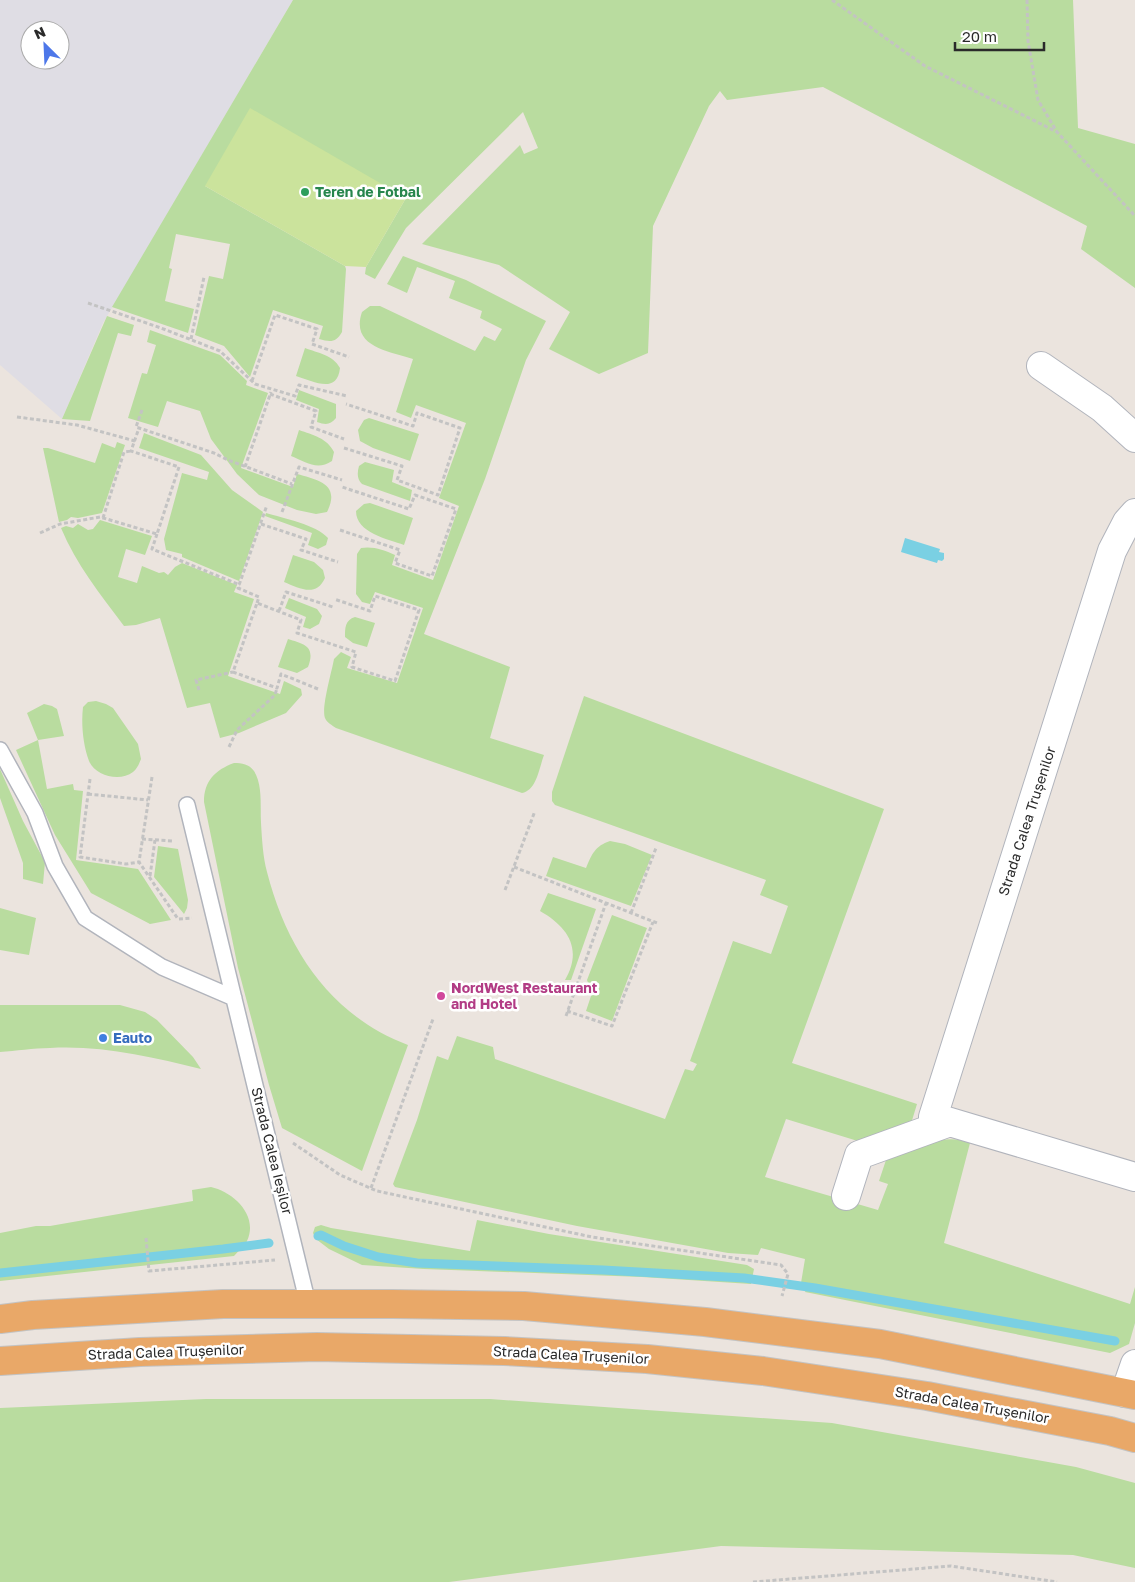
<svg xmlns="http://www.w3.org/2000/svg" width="1135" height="1582" viewBox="0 0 1135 1582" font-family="'Golos Text',sans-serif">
	<rect width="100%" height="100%" fill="#ebe4de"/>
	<path fill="#dfdde4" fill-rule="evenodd" d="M0,0H293L103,323L62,419L0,365ZM30,30H60V60H30Z"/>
	<path fill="#b9dc9f" d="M293,0H1073L1078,128L1135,144V288L1081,249L1087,226L823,87L727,100L720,91L709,106L653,226L648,353L599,374L549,349L570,312L499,265L422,244L520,145L524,154L538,148L523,112L406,228L375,279L365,274L366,267L406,198L205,186L345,266L346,269L342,332C336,343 330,342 319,339L323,326L273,310L250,377L224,346L195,335L209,276L223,279L230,244L176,234L169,268L172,269L165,301L194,309L188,333L112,307Z
		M403,256L466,280L546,321L526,360L485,479L424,634L510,667L490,738L544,755C539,768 537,790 522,793L336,728C332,725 327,723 325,718C321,708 332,671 334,659L341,652L351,657L347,668L397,683L423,608L375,592L370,604L362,602L356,594L357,554L361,548C373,546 384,550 395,555L392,565L433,580L459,506L439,498L466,423L416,405L411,418L396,412L413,359C389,351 350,347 362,312L370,306H380L475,351L484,336L495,341L502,329L480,318L482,311L449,298L455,281L417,267L407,293L387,284Z
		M107,316L134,325L131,336L118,333L90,421L62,419Z
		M150,330L220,355L247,381L246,385L268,393L241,468L293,487L297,474C318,480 341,484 327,512L316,514L297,510L259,495L237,474L211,439L200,411L167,401L158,427L128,418L142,373L147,374L156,345L147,342Z
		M305,348C318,353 333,355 340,368C337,395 313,381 296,376Z
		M299,390L336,404V418C330,425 326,425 317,422L319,409L296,400Z
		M369,418L419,434L410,461L373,448L360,441L358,430L364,420Z
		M299,430C313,435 327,438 334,452L332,461C317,471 306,462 291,456Z
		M144,433L201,455L232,490L263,512L239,581L182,557V554L166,550L164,539L182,473L207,480L209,472L139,448Z
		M117,442L125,445L102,513L78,518L71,517L67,520L59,522L43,448H48L95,463L102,443L115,448Z
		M365,462L394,470L392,482L412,490L410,501L362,484C357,479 357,473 359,466Z
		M370,503L413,518L404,545C388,539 356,533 356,511L364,504Z
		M266,513C283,518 317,525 328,538L326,545L318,549L308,545L312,533L265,516Z
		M100,520L152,536L145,555L126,549L118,577L137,583L142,566L159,573L164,572L168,575L175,567L182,563L237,585L234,592L254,599L228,676L280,694L284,681L301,689L302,695L286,713L239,733L220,738L210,703L187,708L160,618L136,625L124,626C100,594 76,564 61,528L66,526L73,528L78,524L88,530L93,529Z
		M293,555L314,562L323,570L325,578C316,598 299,588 284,582Z
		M289,598L317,609L322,616L319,624L310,629L303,627L306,617L285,608Z
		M355,617L375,623L367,647L353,643L345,637C345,628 345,620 355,617Z
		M288,639C304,644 316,646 308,667L297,673L278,667Z
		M584,696L884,809L792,1063L917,1104L910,1127L861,1142L786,1119L765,1177L878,1210L888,1184L879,1181L886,1160C911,1150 942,1131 970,1143L944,1243L1130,1304L1135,1287V1323L1129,1344L1110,1353L805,1292L808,1284L801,1283L805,1259L761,1248L758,1255L728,1253L577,1226L395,1187L393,1184L417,1120L437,1056L448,1060L457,1036L493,1047L495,1059L665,1119L685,1069L693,1071L697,1064L690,1061L733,941L771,954L788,906L760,895L766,880L555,805L552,801V792Z
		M96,701L106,704L113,708L138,744L141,759C139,764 137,769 133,772C120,782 95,776 89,761C83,745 81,724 83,707L88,702Z
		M44,704L52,706L57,709L64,736L38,740L47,789L73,784L74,790L83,791L76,860L138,869L171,920L150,924L91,893L55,835L16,750L38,740L27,713Z
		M234,763C242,763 249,764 254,771C263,785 260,807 261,823C262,840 263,857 267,872C287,950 331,1016 408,1045L362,1171L282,1128L269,1085L238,968L204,802C204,781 215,770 234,763Z
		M0,769L23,821L45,862L43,884L23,879V863L0,798Z
		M610,841L625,844L652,855L631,906L546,876L553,857L586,868C592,854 595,846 610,841Z
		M158,846L178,849L188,900L187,908L184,914L154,877Z
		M548,893L596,909L571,980H565C583,949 568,927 540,911Z
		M0,908L36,918L29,955L0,950Z
		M612,915L647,928L612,1021L586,1011L592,993L587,980Z
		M0,1005H120L145,1012L157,1020L193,1057L201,1069C152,1057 101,1045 50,1048C33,1048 16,1051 0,1052Z
		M211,1187C233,1192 259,1215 247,1241C245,1246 238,1251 234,1256L0,1281V1233L36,1226H50L193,1201L192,1190Z
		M477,1220L549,1234L747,1265L754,1269L751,1284L642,1277L424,1269L362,1265L329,1249L316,1239L313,1233L315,1227L321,1225L331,1228L470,1251Z
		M206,1399H490L832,1423L1076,1467L1135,1483V1568L1073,1555L721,1546L449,1582H0V1408Z"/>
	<path fill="#cbe39c" d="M250,108L406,198L366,267L345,266L205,186Z"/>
	<path fill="#7ad0e3" d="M905,538L940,549L939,552L944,553V559L942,561L938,560L937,563L901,552Z"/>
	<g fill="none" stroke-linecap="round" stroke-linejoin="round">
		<path stroke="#7ad0e3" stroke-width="9" d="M318,1236L321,1235L344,1246L378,1257L417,1263L603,1270L744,1278L815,1288L1115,1341
			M0,1273L223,1249L269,1243"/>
		<g stroke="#b1b4bc" stroke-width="18">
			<path id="service" d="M0,750L35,813L55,866L85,918L162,967L234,998
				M187,805L308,1304"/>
		</g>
		<g stroke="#b1b4bc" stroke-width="30">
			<path id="minor" d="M1041,366L1102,408L1135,438
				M1135,513L1127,522L1112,551L933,1117L1135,1177
				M846,1196L859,1155L950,1122
				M1125,1393L1135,1364"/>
		</g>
		<g stroke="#c3c3c3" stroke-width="30">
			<path id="trunk" d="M0,1319L33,1315L223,1304H393L524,1306L705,1322L880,1344L1135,1395
				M0,1361L140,1352L317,1347L504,1351L647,1359L763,1371L927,1396L1110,1431L1135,1438"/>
		</g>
		<path stroke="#c3c3c3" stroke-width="3" stroke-dasharray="4 2.5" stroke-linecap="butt" d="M832,0L925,66L1057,132
			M1027,0L1028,41L1038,100L1057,132L1135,216
			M88,303L161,328L220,351L255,384L295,396L299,385L347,396
			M191,339L204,277
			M252,381L275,315L317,329L312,344L349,357
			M270,394L316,411L311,427L344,439
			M142,410L136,427L214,453L228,460L292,484
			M17,417L77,425L135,441
			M344,448L402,466L397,480L438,495L460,428L417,413L413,426L346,404
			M245,467L271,392
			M282,512L299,467L342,480
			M103,518L124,452L131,451
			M261,524L306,539L301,550L338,562
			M340,530L400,550L395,563L432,576L456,509L415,495L409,509L342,487
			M40,533L60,524L100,517L157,534L179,467L131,451L139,428
			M157,534L152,549L240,585
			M257,603L259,597L238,588L267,505
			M279,611L286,592L333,607
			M318,689L281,674L277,688L233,672L257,603L301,620L297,633L356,652L352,667L395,681L419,610L375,596L370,611L334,599
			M199,690L196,680L233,672
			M229,747L237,730L275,695L277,688
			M152,777L139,862L178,919L192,918
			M90,779L80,857L126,864L139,862
			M88,794L148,800
			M142,839L173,841
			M514,867L657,923
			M150,876L155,840
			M505,890L535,811
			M631,913L656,848
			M567,1011L612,1026L653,922
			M566,1016L606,903
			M293,1143L340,1175L377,1191L592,1237L781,1265L788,1274L782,1296
			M371,1188L433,1019
			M146,1238L149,1271L275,1260
			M753,1582L951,1566L1057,1582"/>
		<use href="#service" stroke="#fff" stroke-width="15"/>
		<use href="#minor" stroke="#fff" stroke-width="28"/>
		<use href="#trunk" stroke="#e9a868" stroke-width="28"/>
	</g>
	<circle fill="#2e9e5b" stroke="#fff" stroke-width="2" cx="305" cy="192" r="5"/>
	<circle fill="#d1479c" stroke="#fff" stroke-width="2" cx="441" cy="996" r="5"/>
	<circle fill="#3f7fe0" stroke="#fff" stroke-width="2" cx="103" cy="1038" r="5"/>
	<g text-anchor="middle" stroke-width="5" stroke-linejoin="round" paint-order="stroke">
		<g font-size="14" font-weight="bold" fill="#27864d" stroke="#fff" text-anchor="start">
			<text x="315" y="197">Teren de Fotbal</text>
		</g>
		<g font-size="14" fill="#2a2a2a" stroke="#fff">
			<text transform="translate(1027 821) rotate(-72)" y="5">Strada Calea Trușenilor</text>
			<text transform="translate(272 1151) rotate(76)" y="5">Strada Calea Ieșilor</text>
			<text transform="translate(166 1352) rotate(-2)" y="5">Strada Calea Trușenilor</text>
			<text transform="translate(571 1355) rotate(3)" y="5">Strada Calea Trușenilor</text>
			<text transform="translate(972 1405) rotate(10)" y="5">Strada Calea Trușenilor</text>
		</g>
		<g font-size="14" font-weight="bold" fill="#b23c85" stroke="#fff" text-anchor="start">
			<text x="451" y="993">NordWest Restaurant<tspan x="451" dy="16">and Hotel</tspan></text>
		</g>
		<g font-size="14" font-weight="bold" fill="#366cbe" stroke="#fff" text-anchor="start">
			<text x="113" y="1043">Eauto</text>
		</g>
	</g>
	<g transform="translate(45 45) rotate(336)"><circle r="24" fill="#ffffff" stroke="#aaaaaa"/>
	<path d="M0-4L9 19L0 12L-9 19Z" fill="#4d77e9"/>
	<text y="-8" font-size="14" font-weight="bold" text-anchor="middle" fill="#2a2a2a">N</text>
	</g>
	<path d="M955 42v8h89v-8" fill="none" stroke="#2a2a2a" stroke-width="2.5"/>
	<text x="962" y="42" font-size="15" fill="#2a2a2a" stroke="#ffffff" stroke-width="4" paint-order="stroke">20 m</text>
</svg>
